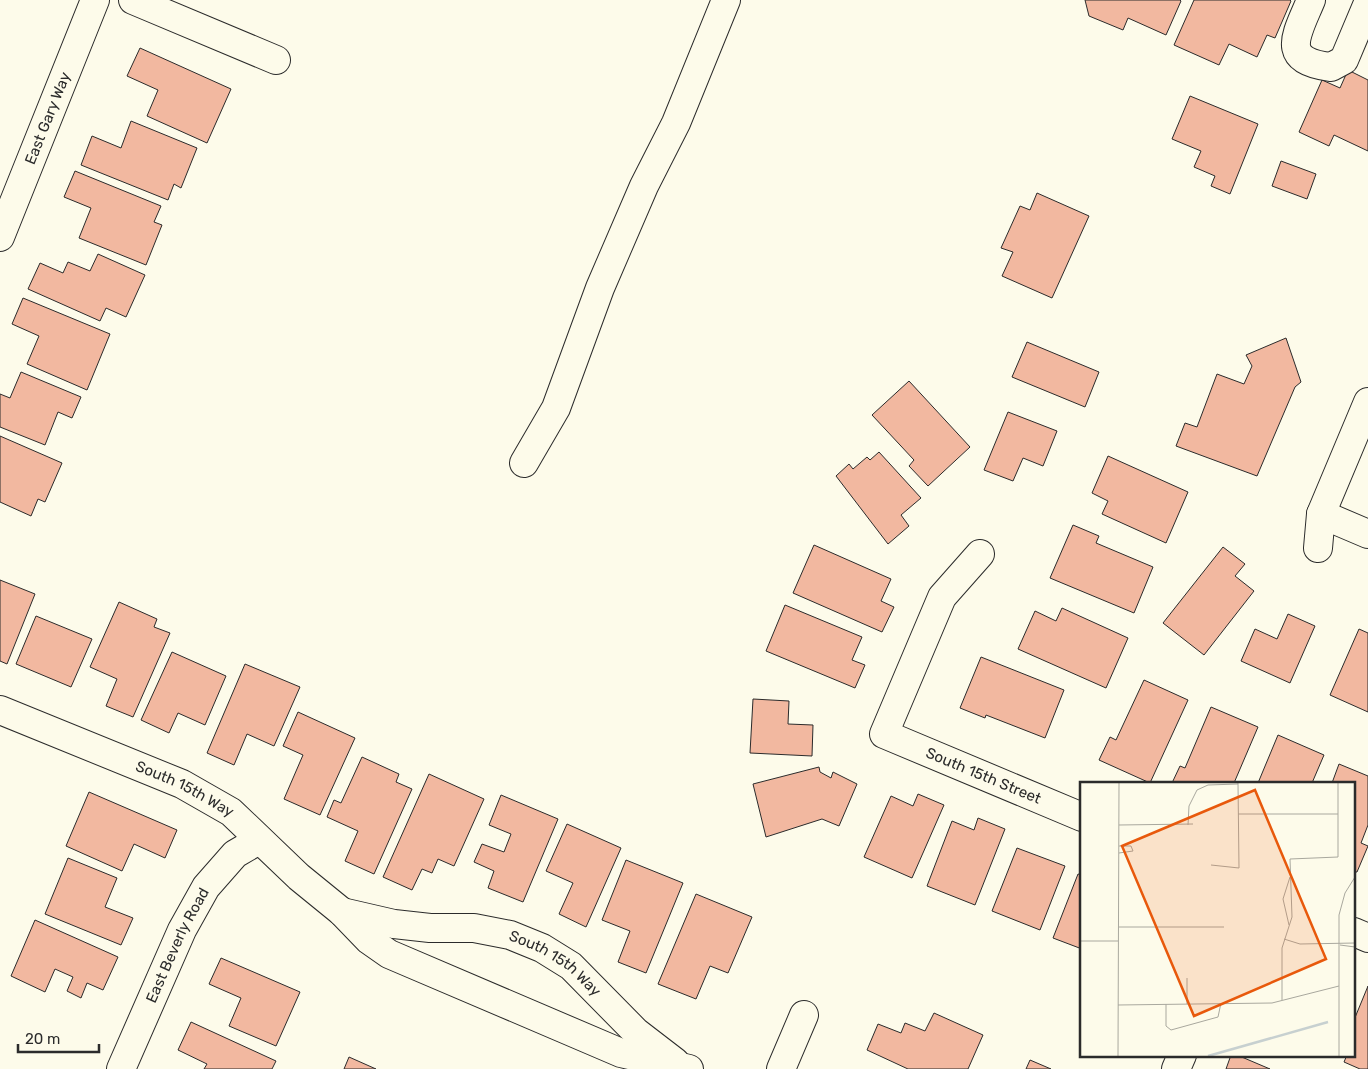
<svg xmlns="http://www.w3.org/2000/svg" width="1368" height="1069" viewBox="0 0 1368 1069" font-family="Rubik,sans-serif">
	<rect width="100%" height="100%" fill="#fdfbea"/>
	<path fill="#f2b8a0" stroke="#2b2b2b" d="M1085,0H1180L1181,1L1166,35L1128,18L1123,30L1089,16Z
		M1194,0H1290L1291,1L1275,38L1267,35L1257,57L1229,44L1219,65L1174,45Z
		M140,48L231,89L207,143L147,116L158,90L127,76Z
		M1348,70L1368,80V151L1334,135L1329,146L1299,132L1322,80L1340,88Z
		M1190,96L1258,124L1230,194L1211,186L1215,176L1194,167L1201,151L1172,139Z
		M131,121L197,148L181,188L174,184L168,200L81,165L92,136L121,148Z
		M1281,161L1316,174L1307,199L1272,186Z
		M75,171L161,206L154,222L162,225L146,265L79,238L91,208L64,197Z
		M1037,193L1089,216L1052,298L1002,276L1013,252L1001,248L1020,206L1030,210Z
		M98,254L145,275L126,317L106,308L100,321L28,289L40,263L63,273L68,262L90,271Z
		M23,298L110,334L87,390L27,364L39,336L12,324Z
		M1286,338L1301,382L1295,387L1257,476L1176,446L1185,423L1197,427L1217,374L1244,384L1252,366L1246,355Z
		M1027,342L1099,372L1085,407L1012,377Z
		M21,372L81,397L72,418L58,412L45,445L0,427V394L10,398Z
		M909,381L970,447L928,486L909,466L914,460L872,415Z
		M1008,412L1057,431L1043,466L1023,458L1013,481L984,470Z
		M0,436L62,463L45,502L38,499L31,516L0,502Z
		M879,452L921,498L901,515L909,526L888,544L836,476L849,464L853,469L867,457L870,460Z
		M1108,456L1188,492L1166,543L1102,514L1108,501L1092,493Z
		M1073,525L1099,536L1096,543L1153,567L1134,613L1050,578Z
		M814,545L891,579L881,601L894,607L882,632L793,593Z
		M1223,547L1245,564L1235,576L1254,591L1204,655L1163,623Z
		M0,580L35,594L7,664L0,661Z
		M119,602L157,619L154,627L170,633L133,717L106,706L117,679L90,667Z
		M785,605L862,637L852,660L865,665L855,688L766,651Z
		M1062,608L1128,638L1106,688L1018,649L1035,611L1056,621Z
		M1288,614L1315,626L1290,683L1241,661L1255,629L1277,639Z
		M36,616L92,639L71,687L16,664Z
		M1359,629L1368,633V712L1330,695Z
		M172,652L226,676L205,725L178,713L169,733L141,720Z
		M981,657L1064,690L1045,738L986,715L985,718L960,708Z
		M245,664L300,687L274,746L247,734L234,765L207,753Z
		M1144,680L1188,700L1150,783L1099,760L1110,737L1116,740Z
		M753,699L789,701L788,724L813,725L812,756L750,753Z
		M1211,707L1258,727L1234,783H1172L1180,766L1185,768Z
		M298,712L355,738L320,815L284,799L303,755L283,746Z
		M1278,735L1324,755L1312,783H1258Z
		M362,757L399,774L396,782L412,789L374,874L345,861L358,831L327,817L334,800L341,803Z
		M1339,764L1368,776V825L1361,843L1368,846L1357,872H1354V783H1332Z
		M819,767L820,772L831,778L833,772L857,784L839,826L822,819L766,837L753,784Z
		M429,774L484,799L454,866L438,859L432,873L422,869L412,890L383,877Z
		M89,792L177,830L165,858L134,844L122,871L66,846Z
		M918,794L944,805L912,878L864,857L891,796L913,806Z
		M501,795L558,819L523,902L488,888L494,871L474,862L482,844L504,852L511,834L489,825Z
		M978,818L1005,829L975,905L927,886L952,821L974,830Z
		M567,824L621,848L586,927L559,914L573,883L546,871Z
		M1017,848L1065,866L1040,930L992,911Z
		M68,858L117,878L105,907L133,918L121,945L45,914Z
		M626,860L683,883L646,973L618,962L630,931L602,920Z
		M1078,874L1082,875V949L1053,938Z
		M696,894L752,917L728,973L710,966L696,999L658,984Z
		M35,920L118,957L103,990L87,983L81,998L67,991L73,977L55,969L45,992L11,976Z
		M221,958L300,992L276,1046L229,1026L241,998L209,984Z
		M1368,986V1069H1360L1344,1062L1347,1055H1354V1020Z
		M934,1013L983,1035L968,1069H908L867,1050L878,1024L901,1033L905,1023L925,1031Z
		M191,1022L276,1061L272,1069H204L207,1064L178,1050Z
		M1231,1055H1237L1270,1069H1226Z
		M349,1057L376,1069H344Z
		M1030,1060L1051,1069H1026Z"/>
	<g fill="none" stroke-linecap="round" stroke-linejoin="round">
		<g stroke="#2b2b2b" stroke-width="30">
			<g id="minor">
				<path d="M133,0L276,60"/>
				<path d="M1311,0C1297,34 1278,61 1331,67L1344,60L1368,3"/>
				<path id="s1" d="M0,237L95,0"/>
				<path d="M524,463L556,408L600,288L644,186L676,123L726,0"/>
				<path d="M1321,514L1368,534"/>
				<path d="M1318,548L1321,514L1368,402"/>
				<path id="s2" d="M980,554L942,597L884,734L1082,817"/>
				<path id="s3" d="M0,710L182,784L231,812L299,877L342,912L369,940L389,954L621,1053L689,1069"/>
				<path id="s4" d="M342,912L394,924L430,928H474L510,935L542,948L571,966L636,1032L675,1062"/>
				<path d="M1354,932L1368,938"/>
				<path id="s5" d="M121,1069L182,930L206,887L235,854L259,840"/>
				<path d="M781,1069L804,1015"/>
				<path d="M1176,1069L1182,1055"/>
			</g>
		</g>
		<use href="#minor" stroke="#fdfbea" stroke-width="28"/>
	</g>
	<g text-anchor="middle" stroke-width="4" stroke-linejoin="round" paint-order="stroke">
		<g font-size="15" fill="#2b2b2b" stroke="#fdfbea">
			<text dy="5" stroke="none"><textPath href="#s1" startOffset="128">East Gary Way</textPath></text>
			<text dy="5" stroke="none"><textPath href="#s2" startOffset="314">South 15th Street</textPath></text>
			<text dy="5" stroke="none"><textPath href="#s3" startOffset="201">South 15th Way</textPath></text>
			<text dy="5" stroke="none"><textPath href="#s5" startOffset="136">East Beverly Road</textPath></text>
			<text dy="5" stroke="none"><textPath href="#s4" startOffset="224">South 15th Way</textPath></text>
		</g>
	</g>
	<g transform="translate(1080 782)">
		<rect width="275" height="275" fill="#fdfbea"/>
		<path fill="none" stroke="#c7d0d0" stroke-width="2.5" d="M128,274L248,240"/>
		<path fill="none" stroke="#a9a89e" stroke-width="1" d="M158,32H258M39,43L113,42M108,43L109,24L117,8L128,3L158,2M39,64H51L53,69L39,71M131,83L159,86L158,1M209,143L203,117L210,95M39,145H144M204,157L220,162L275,161M0,159H38M260,163L275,165M107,196V222M202,218V166L212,135L210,77L258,75V1M86,222V244L91,248L138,235L141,221M38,223L192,221L259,204M38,274L39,1M259,274V133L265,111L275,95"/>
		<path fill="#e8590c" fill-opacity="0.15" stroke="#e8590c" stroke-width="2.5" d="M175,8L246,177L114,234L42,64Z"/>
		<rect width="275" height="275" fill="none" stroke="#2b2b2b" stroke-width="2.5"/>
	</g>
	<path d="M18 1044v8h81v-8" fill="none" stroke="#2b2b2b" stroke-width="2.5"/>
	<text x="25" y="1044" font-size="15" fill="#2b2b2b" stroke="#fdfbea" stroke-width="4" paint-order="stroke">20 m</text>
</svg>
